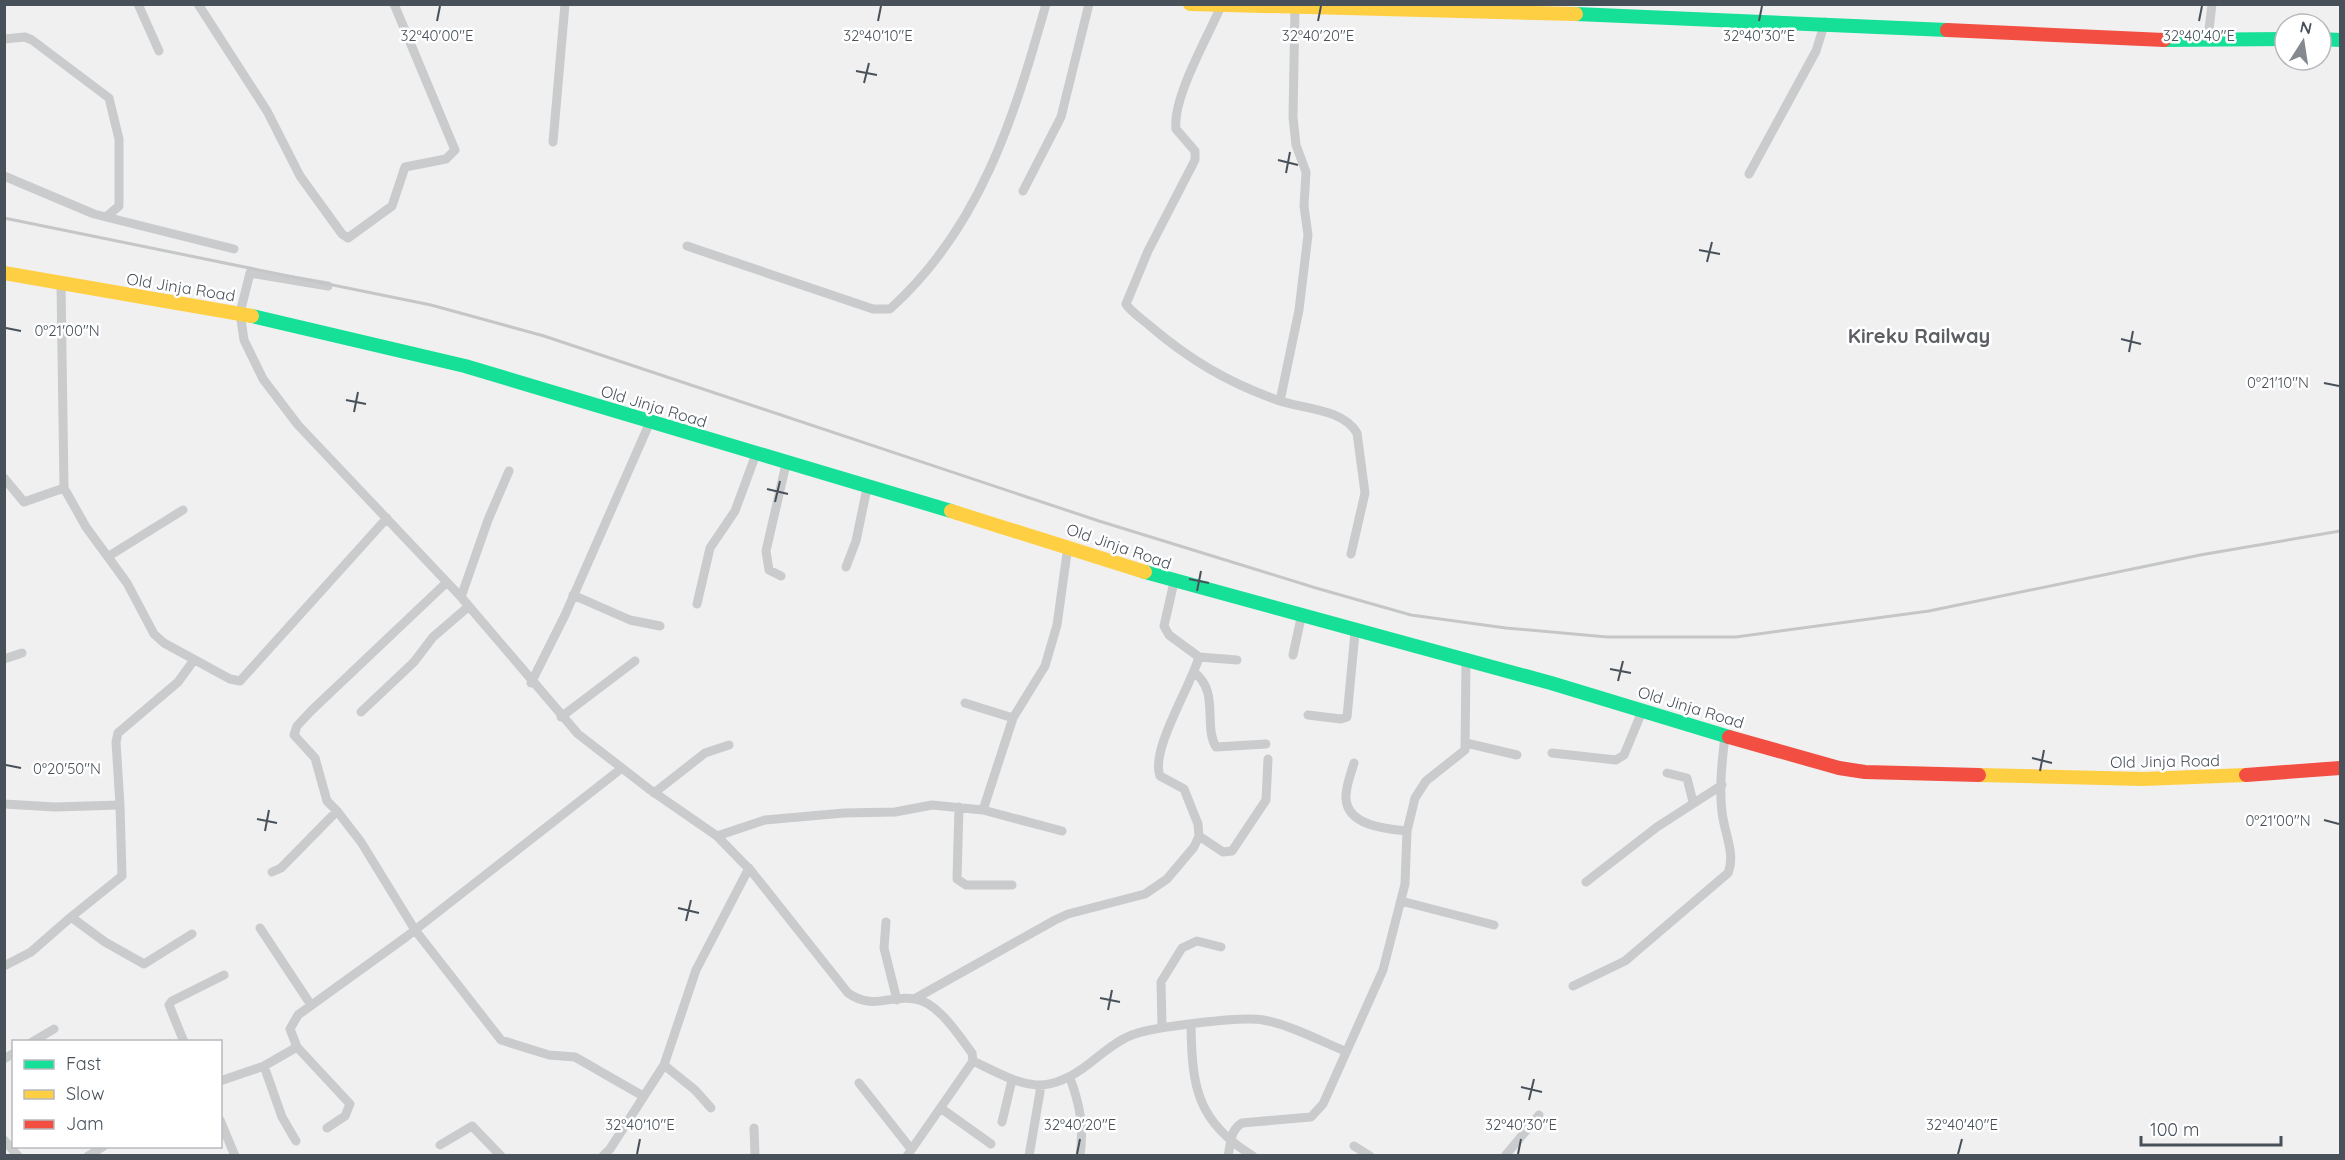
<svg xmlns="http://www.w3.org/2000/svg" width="2345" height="1160" viewBox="0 0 2345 1160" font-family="Quicksand,sans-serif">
	<rect width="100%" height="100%" fill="#f0f0f0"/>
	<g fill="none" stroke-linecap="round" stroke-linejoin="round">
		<path stroke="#cacbcd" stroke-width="9" d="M138,4L159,51
			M198,4L267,111L300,176L342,234L348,238L392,206L405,167L446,159L455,150L394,4
			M1221,6C1208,37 1172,98 1176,129L1195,151V160L1148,251L1126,304C1131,312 1142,319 1150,326C1190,360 1227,382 1277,400C1302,409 1342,408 1357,433L1365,493L1351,554
			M2208,38L2212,4
			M4,39L25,37L32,40L109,98L119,139V206L106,217
			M553,142L565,4
			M1749,174L1816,51L1825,22
			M4,176L94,214L234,249
			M1023,191L1061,117L1089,4
			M687,246L873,309H890C980,228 1014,118 1046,4
			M61,284L64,488L86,527L127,583L154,634L164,643L230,679L240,681L387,518
			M328,286L250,273L240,313L244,340L263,379L298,425L461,597L578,734L649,789L717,836L752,872L848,993C874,1011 889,994 915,999C938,1002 959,1036 972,1053L973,1061L907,1156
			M1280,401L1299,310L1308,235L1304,206L1306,172L1296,145L1293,117L1295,8
			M4,478L24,502L64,488
			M109,556L183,510
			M846,567L856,541L867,488
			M781,576L769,570L766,551L786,464
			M446,583L311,711L297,726L294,735L315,758L327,801L337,811L361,842L415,930L501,1040L549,1055L575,1057L643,1096
			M573,595L630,620L660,626
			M461,597L488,520L509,471
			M697,604L710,548L735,511L756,454
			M1293,655L1301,618
			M1199,657L1237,660
			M4,659L22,653
			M1194,672C1220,692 1203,725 1216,747L1266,744
			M531,683L565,615L650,422
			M965,703L1013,718
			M361,712L414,662L433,637L468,607
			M1308,715L1341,719L1347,717L1355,633
			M561,717L635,661
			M1466,743L1517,755
			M1552,753L1616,760L1624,755L1643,709
			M1354,763C1351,773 1345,788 1346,799C1348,826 1387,829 1407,831
			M1667,773L1687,778L1693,802
			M654,793L705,753L729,745
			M4,804L55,807L120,805L122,876L71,917L105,942L144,964L192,934
			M120,805L116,742L118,733L178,682L194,660
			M959,807L957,879L966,885H1012
			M983,810L1013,718L1045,666L1057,625L1068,546
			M717,836L765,820L844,813L895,812L932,805L983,810L1062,831
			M1199,836L1223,852L1232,851L1266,800L1268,759
			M272,872L281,868L337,811
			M1586,882L1657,827L1722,785
			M1401,901L1494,925
			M886,922L884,948L897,1000
			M260,928L311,1005
			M4,966L31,952L71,917
			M1573,986L1625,961L1728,873C1736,854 1724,832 1722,812C1719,788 1722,761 1725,736
			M916,998L1055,920L1068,914L1145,894L1167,879L1194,847L1199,836L1198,824L1184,789L1160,776C1150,750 1191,686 1199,657L1169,635L1164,626L1174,582
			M1162,1026L1161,982L1182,948L1197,941L1221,947
			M1191,1026C1192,1087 1197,1122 1253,1156
			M32,1042L54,1029
			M184,1042L169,1005L172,1001L224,975
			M297,1047L350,1104L345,1116L327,1128
			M4,1059L14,1053
			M973,1061C1021,1084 1043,1100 1090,1063C1103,1053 1116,1041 1132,1035C1152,1027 1242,1016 1263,1020C1291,1025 1318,1040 1345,1051
			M664,1065L695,1090L711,1108
			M264,1066L282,1117L296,1141
			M1070,1078C1080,1105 1084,1126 1080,1156
			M220,1081L264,1066L297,1047L290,1029L298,1015L406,937L622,768
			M859,1083L911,1149
			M942,1109L991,1144
			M220,1120L235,1156
			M1002,1122L1012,1080
			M754,1128L755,1156
			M4,1140L18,1156
			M440,1145L472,1126L501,1156
			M1354,1146L1370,1156
			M88,1156L104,1146
			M603,1156L610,1149L664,1065L696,970L749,868
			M1029,1156L1041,1086
			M1228,1156C1231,1143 1230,1130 1242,1123L1311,1117L1323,1104L1383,970L1405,884L1407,831L1415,798L1426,781L1465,750L1466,661
			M1505,1156L1539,1115"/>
		<path stroke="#16e098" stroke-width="14" d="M1576,14L1947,30
			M2321,39L2340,40
			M2164,40L2285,39
			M252,316L465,366L951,511
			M1145,572L1551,683L1729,737"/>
		<path stroke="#ffcf43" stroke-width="14" d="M1190,4L1576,14
			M4,273L252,316
			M951,511L1145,572
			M1979,775L2143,779L2246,775"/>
		<path stroke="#f24e42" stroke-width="14" d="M1947,30L2164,40
			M1729,737L1839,768L1865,772L1979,775
			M2246,775L2340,768"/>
		<path stroke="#c5c6c7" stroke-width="3" d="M4,218L431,305L544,336L1099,521L1316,588L1411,615L1506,628L1607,637H1736L1929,611L2200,555L2340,531"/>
	</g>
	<path fill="none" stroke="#48515a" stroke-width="2" d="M437,21L440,6M878,21L881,6M1318,21L1321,6M1759,21L1762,6M2199,21L2202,6M856,71L877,75M864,83L869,63M1278,160L1298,165M1286,173L1290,152M1699,250L1720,254M1707,262L1712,242M6,328L21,331M2121,339L2141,344M2129,352L2133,331M2324,383L2339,386M346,400L366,404M354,412L358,392M767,489L788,494M775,502L780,481M1189,579L1209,583M1197,591L1201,571M1610,669L1631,673M1618,681L1623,661M2032,758L2052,763M6,765L21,768M2040,771L2044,750M257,819L277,823M2324,820L2339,824M265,831L269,810M678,908L699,913M686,921L691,900M1100,998L1120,1002M1108,1010L1112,990M1521,1087L1542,1092M1529,1100L1534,1079M637,1154L640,1139M1077,1154L1080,1139M1518,1154L1521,1139M1958,1154L1962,1139"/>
	<g text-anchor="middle" stroke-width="5" stroke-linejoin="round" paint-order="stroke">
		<g font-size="16" fill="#48515a" stroke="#fff">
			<text transform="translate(181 287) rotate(9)" y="6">Old Jinja Road</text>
			<text transform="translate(654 406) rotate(17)" y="6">Old Jinja Road</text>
			<text transform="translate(1119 546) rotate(19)" y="6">Old Jinja Road</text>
			<text transform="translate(1691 707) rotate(17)" y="6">Old Jinja Road</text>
			<text transform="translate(2165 761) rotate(-1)" y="6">Old Jinja Road</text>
		</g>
		<g font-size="20" font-weight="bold" fill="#5c5f63" stroke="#fff">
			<text x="1919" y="343">Kireku Railway</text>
		</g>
	</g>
	<g font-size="15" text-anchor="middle" fill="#48515a" stroke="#fff" stroke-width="5" stroke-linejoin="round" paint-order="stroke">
		<text x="437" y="41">32°40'00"E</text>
		<text x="878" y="41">32°40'10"E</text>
		<text x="1318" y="41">32°40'20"E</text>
		<text x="1759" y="41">32°40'30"E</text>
		<text x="2199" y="41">32°40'40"E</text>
		<text x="67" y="336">0°21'00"N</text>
		<text x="2278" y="388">0°21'10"N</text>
		<text x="67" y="774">0°20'50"N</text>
		<text x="2278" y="826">0°21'00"N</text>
		<text x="640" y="1130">32°40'10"E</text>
		<text x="1080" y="1130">32°40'20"E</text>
		<text x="1521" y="1130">32°40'30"E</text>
		<text x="1962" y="1130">32°40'40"E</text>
	</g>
	<rect width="2345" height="1160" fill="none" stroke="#48515a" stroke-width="12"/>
	<rect x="12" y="1040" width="210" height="108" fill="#ffffff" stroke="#b6b9bd" stroke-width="1.5"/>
	<rect x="24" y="1060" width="30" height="9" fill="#16e098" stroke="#b6b9bd" stroke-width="1.5"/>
	<text x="66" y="1070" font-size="18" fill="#48515a">Fast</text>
	<rect x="24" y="1090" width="30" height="9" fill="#ffcf43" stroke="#b6b9bd" stroke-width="1.5"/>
	<text x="66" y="1100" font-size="18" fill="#48515a">Slow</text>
	<rect x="24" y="1120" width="30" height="9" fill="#f24e42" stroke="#b6b9bd" stroke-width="1.5"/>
	<text x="66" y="1130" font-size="18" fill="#48515a">Jam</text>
	<g transform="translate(2303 42) rotate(12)"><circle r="28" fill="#ffffff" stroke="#b6b9bd" stroke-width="1.5"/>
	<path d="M0-4.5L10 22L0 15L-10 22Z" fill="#83898e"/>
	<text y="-9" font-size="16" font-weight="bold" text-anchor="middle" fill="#48515a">N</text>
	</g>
	<path d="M2141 1136v9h140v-9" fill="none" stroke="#48515a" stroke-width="3"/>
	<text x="2150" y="1136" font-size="18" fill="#48515a" stroke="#ffffff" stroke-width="4.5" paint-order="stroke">100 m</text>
</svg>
